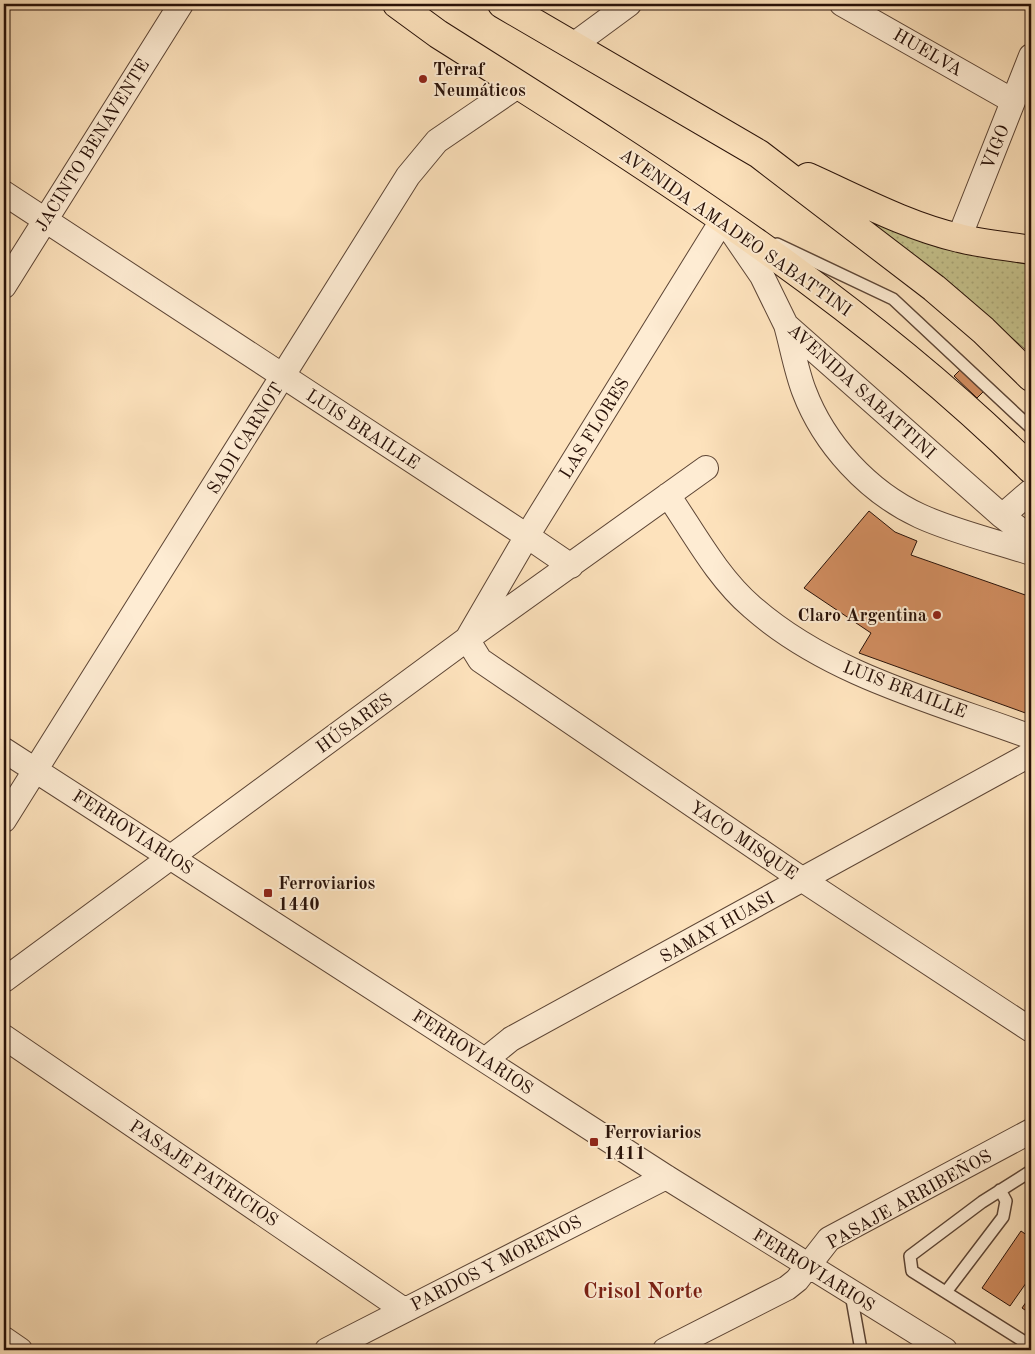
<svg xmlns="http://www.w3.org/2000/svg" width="1035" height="1354" viewBox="0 0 1035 1354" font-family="'Old Standard TT',serif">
	<defs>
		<pattern id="park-dots" width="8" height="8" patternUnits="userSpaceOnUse" patternTransform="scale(1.25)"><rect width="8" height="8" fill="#c5c28c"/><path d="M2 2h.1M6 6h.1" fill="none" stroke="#a9a677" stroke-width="1.8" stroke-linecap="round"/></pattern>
	</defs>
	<rect width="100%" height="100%" fill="#fde2bc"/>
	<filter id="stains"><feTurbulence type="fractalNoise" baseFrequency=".004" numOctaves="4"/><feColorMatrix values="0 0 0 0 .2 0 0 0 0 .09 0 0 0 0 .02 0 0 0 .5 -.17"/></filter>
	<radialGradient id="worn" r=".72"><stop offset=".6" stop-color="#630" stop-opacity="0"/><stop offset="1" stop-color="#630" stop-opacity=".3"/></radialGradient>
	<path fill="url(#park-dots)" stroke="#766a4a" d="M857,213L960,249L1031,265V354L935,273Z"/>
	<path fill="#d18d60" stroke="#281108" d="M962,368L985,390L977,398L954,376Z
		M869,511L895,532L917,541L911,555L1031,597V715L859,653L871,633L804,588Z
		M1021,1231L1031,1238V1276L1010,1306L982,1288Z
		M1031,1295V1314L1022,1308Z"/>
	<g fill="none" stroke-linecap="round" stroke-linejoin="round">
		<g stroke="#5d4535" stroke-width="14">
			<path id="lane" d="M777,244L893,299L1031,428
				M1031,1171L982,1202L910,1256L912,1271L1031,1346
				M946,1292L1003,1217L1006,1201L1000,1190
				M851,1294L861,1350"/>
		</g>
		<g stroke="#5d4535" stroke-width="26">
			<path id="street" d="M842,4L1013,101
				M572,46L629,4
				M4,193L527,536L571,566
				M959,238L1031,56
				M4,286L181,4
				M786,325C792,346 796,370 804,391C824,444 868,492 920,516C955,532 995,541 1031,553
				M668,495C694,533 717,577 752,607C829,675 937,702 1031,737
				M1002,516L1031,491
				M467,639L527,536L723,219L762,276L786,325L1002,516L1031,538
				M467,639L480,660L803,880L1031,1030
				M4,750L666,1177L945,1350
				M4,820L408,176L437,141L519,85
				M4,980L467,639L706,468
				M4,1037L404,1310
				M485,1060L511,1039L1031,754
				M4,1339L20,1350
				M327,1350L666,1177
				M665,1350L787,1288L797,1280L829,1239L1031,1131"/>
		</g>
		<g stroke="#281108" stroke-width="30">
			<path id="primary" d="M397,4L438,34C645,165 856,296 1031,469
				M502,4L759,154L934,288L983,330L1031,377
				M808,177C857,199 907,226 959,238C982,244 1007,246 1031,250"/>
		</g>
		<use href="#lane" stroke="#feecd3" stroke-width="11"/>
		<use href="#street" stroke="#feecd3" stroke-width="24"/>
		<use href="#primary" stroke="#fde2bc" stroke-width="28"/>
	</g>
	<g fill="#8f2418" stroke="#feecd3" stroke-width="2">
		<circle cx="423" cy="79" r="5"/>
		<circle cx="937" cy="615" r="5"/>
		<rect x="263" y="888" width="10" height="10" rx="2.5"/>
		<rect x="589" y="1137" width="10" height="10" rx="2.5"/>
	</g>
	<g text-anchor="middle" stroke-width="4" stroke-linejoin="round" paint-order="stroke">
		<g font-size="18" fill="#281108" stroke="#feecd3">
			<text transform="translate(928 52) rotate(30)" y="6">HUELVA</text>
			<text transform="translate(92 145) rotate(-58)" y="6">JACINTO BENAVENTE</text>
			<text transform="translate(995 147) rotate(-68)" y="6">VIGO</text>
			<text transform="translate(736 232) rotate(35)" y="6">AVENIDA AMADEO SABATTINI</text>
			<text transform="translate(862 391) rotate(42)" y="6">AVENIDA SABATTINI</text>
			<text transform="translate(594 428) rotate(-58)" y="6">LAS FLORES</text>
			<text transform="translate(363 429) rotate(33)" y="6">LUIS BRAILLE</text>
			<text transform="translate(245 438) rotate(-58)" y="6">SADI CARNOT</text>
			<text transform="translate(905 689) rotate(21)" y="6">LUIS BRAILLE</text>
			<text transform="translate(354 723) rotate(-36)" y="6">HÚSARES</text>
			<text transform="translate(133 832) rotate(33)" y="6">FERROVIARIOS</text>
			<text transform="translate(744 840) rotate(34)" y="6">YACO MISQUE</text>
			<text transform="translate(717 927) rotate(-29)" y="6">SAMAY HUASI</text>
			<text transform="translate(473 1052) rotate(33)" y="6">FERROVIARIOS</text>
			<text transform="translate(204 1173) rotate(34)" y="6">PASAJE PATRICIOS</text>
			<text transform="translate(909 1199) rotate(-29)" y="6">PASAJE ARRIBEÑOS</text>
			<text transform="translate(496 1263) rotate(-27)" y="6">PARDOS Y MORENOS</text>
			<text transform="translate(814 1270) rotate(32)" y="6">FERROVIARIOS</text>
		</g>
		<g font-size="18" font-weight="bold" fill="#281108" stroke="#feecd3" text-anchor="start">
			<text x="433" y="75">Terraf<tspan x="433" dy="21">Neumáticos</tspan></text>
			<text x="927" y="621" text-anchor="end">Claro Argentina</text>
			<text x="278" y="889">Ferroviarios<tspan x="278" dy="21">1440</tspan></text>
			<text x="604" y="1138">Ferroviarios<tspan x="604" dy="21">1411</tspan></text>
		</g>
		<g font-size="22" font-weight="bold" fill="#7a1f14" stroke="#feecd3">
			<text x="643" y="1298">Crisol Norte</text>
		</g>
	</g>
	<rect width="1035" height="1354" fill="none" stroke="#fde2bc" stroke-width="20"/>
	<rect x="5" y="5" width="1025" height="1344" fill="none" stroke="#281108" stroke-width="2.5"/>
	<rect x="10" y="10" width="1015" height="1334" fill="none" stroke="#281108"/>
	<rect width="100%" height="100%" filter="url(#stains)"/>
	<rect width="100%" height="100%" fill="url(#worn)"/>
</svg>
